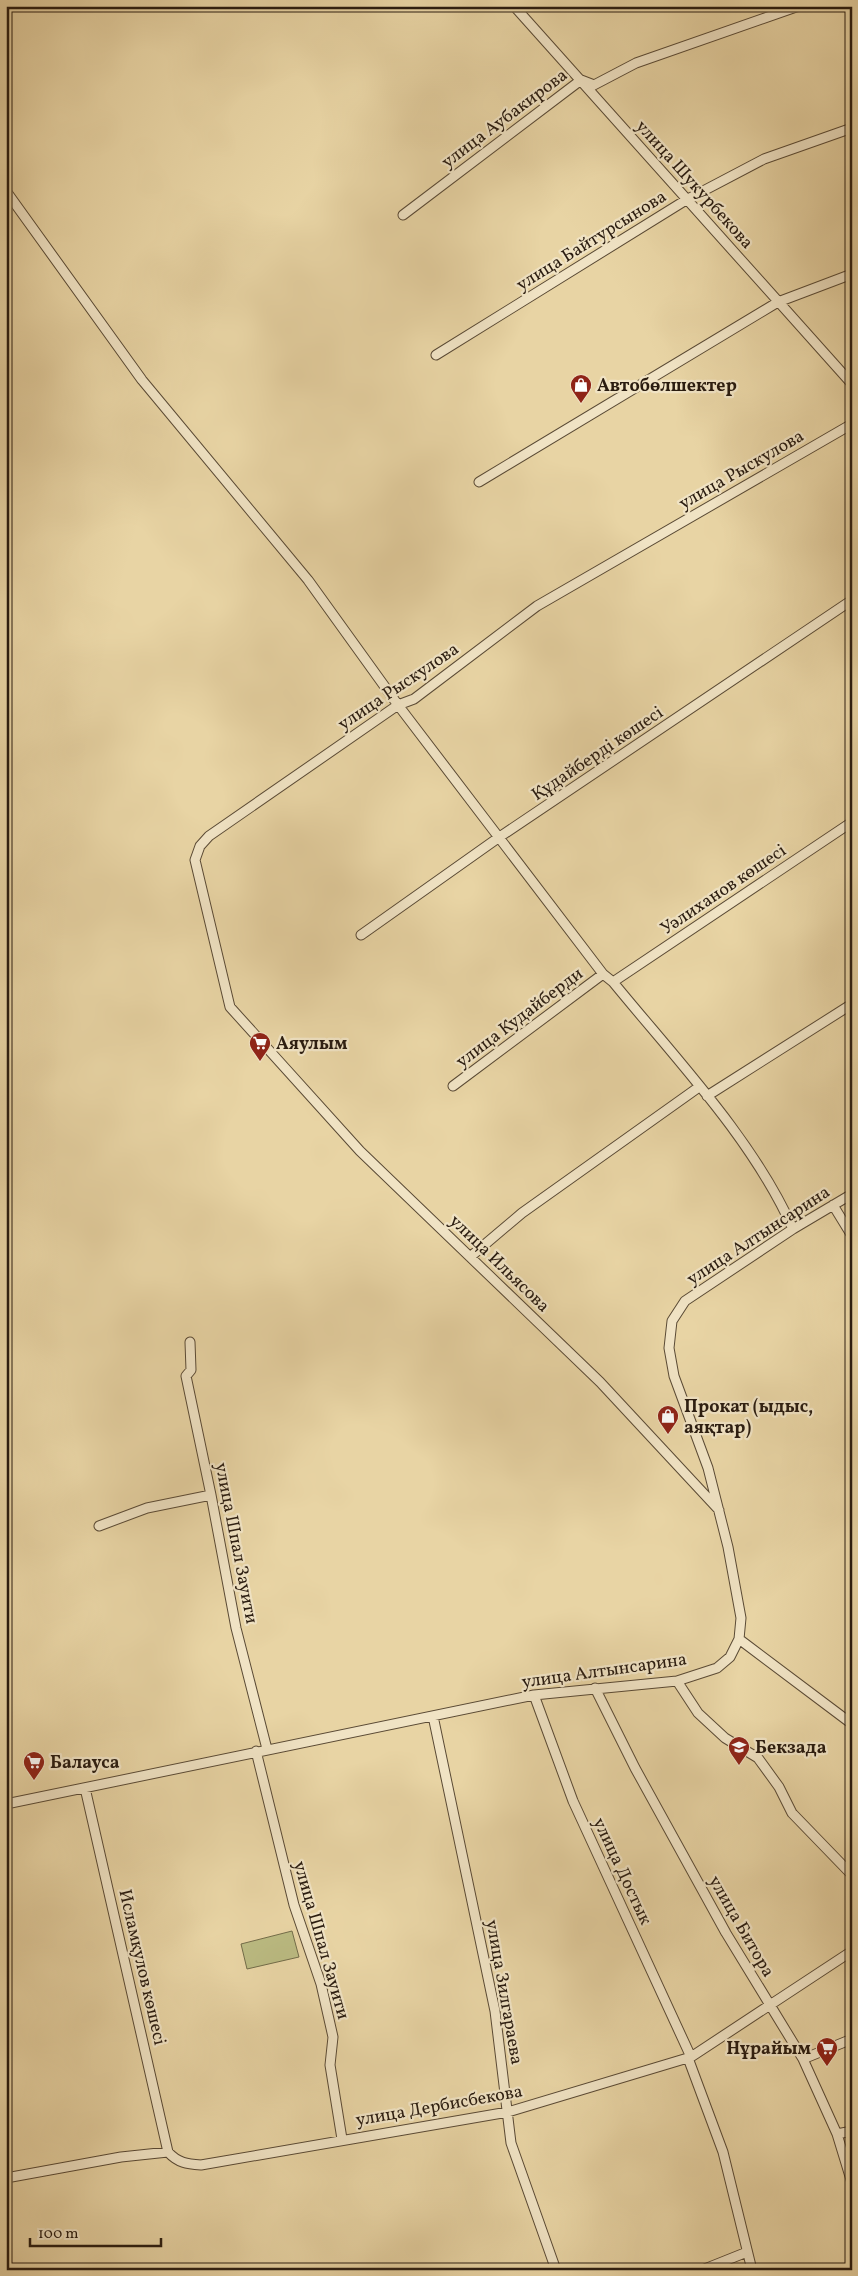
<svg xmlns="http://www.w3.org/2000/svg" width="858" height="2276" viewBox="0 0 858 2276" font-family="Vollkorn,serif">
	<rect width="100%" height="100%" fill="#e8d4a4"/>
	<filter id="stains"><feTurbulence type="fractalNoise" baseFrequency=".004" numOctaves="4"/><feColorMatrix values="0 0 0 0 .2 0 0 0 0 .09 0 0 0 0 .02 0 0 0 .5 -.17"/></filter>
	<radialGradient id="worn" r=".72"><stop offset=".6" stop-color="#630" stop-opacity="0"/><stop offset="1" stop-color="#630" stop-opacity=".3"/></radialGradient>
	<path fill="#bbbb82" stroke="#726c49" d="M292,1931L299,1957L247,1969L241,1944Z"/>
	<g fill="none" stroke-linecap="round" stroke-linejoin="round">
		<g stroke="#5a4a35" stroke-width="11">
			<path id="minor" d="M514,6L852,384
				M6,191L142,380L308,580L398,705L603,974L613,982C675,1058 753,1139 793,1229
				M403,215L581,80L594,85L636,63L799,6
				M436,355L686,200L764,159L852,128
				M479,482L778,302L852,274
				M361,935L498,838L852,600
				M613,982L852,822
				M453,1086L603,974
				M707,1096L852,1004
				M833,1205L852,1236
				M470,1257L522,1213L699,1087
				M190,1342L191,1370L186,1376L211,1495L236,1628L267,1749
				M719,1510L600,1382L360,1151L230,1007L195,860L200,846L209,836L398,705L414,699L537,606L852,424
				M99,1526L147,1508L211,1495
				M739,1639L852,1724
				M677,1681L698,1713L725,1738L758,1758L779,1787L792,1813L852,1875
				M595,1688L635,1768L726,1933L803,2059L837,2134L852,2183
				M534,1695L573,1801L691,2057
				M433,1716L495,2011L511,2143L556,2270
				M256,1751L294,1905L321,1984L333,2037L330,2065L342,2139
				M85,1788L168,2152
				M6,1804L534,1695L677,1681L717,1668L730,1657L739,1639L741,1618L728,1547L708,1468L674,1376L669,1348L672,1321L685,1301L793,1229L852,1194
				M688,2058L723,2152L752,2270
				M803,2059L852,2039
				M837,2134L852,2131
				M6,2178L121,2157L168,2152C178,2163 187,2164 201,2165L508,2112L681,2060L691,2057L852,1951
				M702,2270L747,2252"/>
		</g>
		<use href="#minor" stroke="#f0e3c4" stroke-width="9"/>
	</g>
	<defs>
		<g id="shop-pin" transform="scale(1.125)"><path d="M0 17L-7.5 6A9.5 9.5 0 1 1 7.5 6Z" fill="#8f2418" stroke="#f0e3c4"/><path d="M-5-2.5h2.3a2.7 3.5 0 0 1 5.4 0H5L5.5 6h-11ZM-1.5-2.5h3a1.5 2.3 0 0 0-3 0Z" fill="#fff"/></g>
		<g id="supermarket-pin" transform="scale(1.125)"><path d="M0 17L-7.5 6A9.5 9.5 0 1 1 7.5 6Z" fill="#8f2418" stroke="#f0e3c4"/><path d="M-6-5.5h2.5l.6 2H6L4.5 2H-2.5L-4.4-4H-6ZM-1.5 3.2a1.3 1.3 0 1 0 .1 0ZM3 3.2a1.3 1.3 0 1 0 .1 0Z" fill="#fff"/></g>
		<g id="school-pin" transform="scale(1.125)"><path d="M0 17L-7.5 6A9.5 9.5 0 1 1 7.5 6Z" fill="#8f2418" stroke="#f0e3c4"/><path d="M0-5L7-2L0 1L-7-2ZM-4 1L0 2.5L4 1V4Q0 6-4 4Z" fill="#fff"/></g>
	</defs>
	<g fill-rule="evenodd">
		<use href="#shop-pin" x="581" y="385"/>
		<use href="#supermarket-pin" x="260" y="1043"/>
		<use href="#shop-pin" x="668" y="1416"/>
		<use href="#school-pin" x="739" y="1747"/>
		<use href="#supermarket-pin" x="34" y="1762"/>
		<use href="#supermarket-pin" x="827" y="2048"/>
	</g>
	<g text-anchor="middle" stroke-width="4.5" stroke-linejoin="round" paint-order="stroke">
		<g font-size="18" fill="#2a1c10" stroke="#f0e3c4">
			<text transform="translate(504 118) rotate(-37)" y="6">улица Аубакирова</text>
			<text transform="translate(695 184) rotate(48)" y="6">улица Шукурбекова</text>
			<text transform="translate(591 240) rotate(-32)" y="6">улица Байтурсынова</text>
			<text transform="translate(741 469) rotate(-30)" y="6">улица Рыскулова</text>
			<text transform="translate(398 686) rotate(-34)" y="6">улица Рыскулова</text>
			<text transform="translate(597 753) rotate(-34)" y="6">Құдайберді көшесі</text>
			<text transform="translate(723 889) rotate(-34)" y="6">Уәлиханов көшесі</text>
			<text transform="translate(519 1017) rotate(-37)" y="6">улица Кудайберди</text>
			<text transform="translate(758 1235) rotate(-33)" y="6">улица Алтынсарина</text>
			<text transform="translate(500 1263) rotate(44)" y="6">улица Ильясова</text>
			<text transform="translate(237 1543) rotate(79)" y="6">улица Шпал Зауити</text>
			<text transform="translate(604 1670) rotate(-8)" y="6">улица Алтынсарина</text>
			<text transform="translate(623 1871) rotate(65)" y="6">улица Достык</text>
			<text transform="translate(742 1926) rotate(60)" y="6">улица Битора</text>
			<text transform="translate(322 1940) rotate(74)" y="6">улица Шпал Зауити</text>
			<text transform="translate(143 1967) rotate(77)" y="6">Исламқулов көшесі</text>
			<text transform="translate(505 1992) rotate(80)" y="6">улица Зилгараева</text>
			<text transform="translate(439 2105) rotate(-10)" y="6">улица Дербисбекова</text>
		</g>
		<g font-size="18" font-weight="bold" fill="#2a1c10" stroke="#f0e3c4" text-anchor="start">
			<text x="597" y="391">Автобөлшектер</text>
			<text x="276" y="1049">Аяулым</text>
			<text x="684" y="1412">Прокат (ыдыс,<tspan x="684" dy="21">аяқтар)</tspan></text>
			<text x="755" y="1753">Бекзада</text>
			<text x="50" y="1768">Балауса</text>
			<text x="811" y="2054" text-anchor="end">Нұрайым</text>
		</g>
	</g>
	<rect width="858" height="2276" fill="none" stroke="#e8d4a4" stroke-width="25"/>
	<rect x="8" y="8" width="843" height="2261" fill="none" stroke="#2a1c10" stroke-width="2.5"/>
	<rect x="12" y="12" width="833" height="2251" fill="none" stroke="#2a1c10"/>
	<path d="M30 2238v8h131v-8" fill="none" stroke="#2a1c10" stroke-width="2.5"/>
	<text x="38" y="2238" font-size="15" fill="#2a1c10" stroke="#f0e3c4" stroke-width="4" paint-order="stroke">100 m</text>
	<rect width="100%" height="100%" filter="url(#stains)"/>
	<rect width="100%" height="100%" fill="url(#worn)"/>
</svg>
